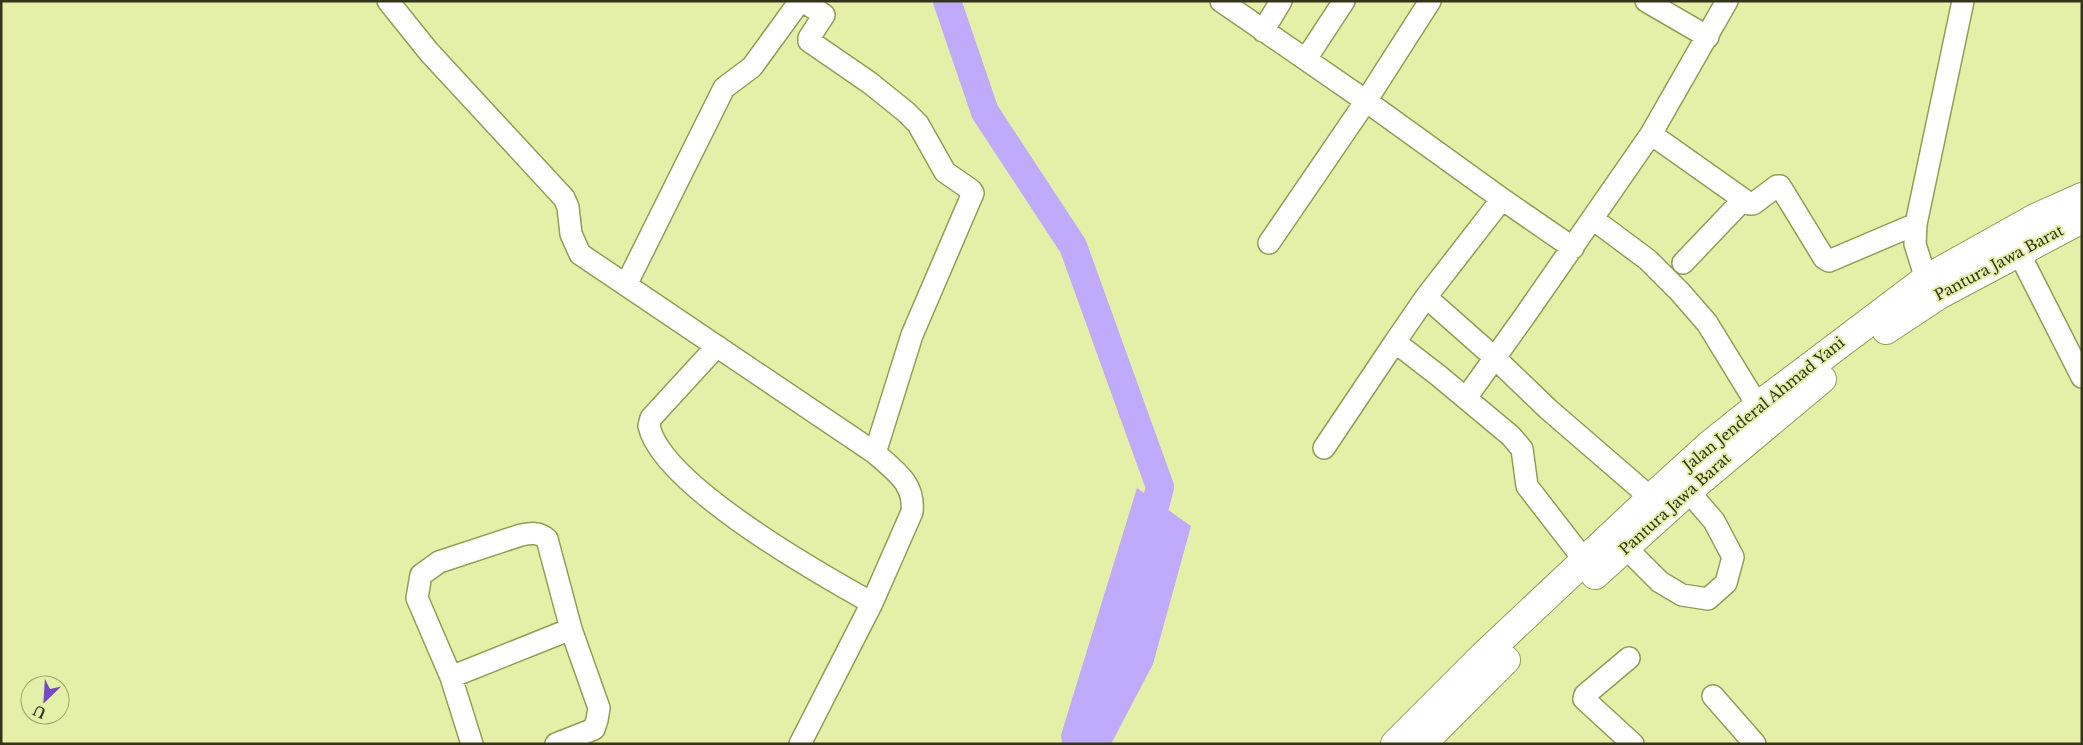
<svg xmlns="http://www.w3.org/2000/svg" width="2083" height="745" viewBox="0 0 2083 745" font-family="'Libre Baskerville',serif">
	<rect width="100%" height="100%" fill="#e4efa7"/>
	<path fill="#bfaafb" d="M1137,488L1191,526L1153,664L1111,744H1062L1061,735Z"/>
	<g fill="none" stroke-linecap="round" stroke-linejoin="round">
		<path stroke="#bfaafb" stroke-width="28" d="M947,1L985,112L1073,246L1160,487L1147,538"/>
		<g stroke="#939c57" stroke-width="24">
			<path id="minor" d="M388,1L429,52L564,198L568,207L571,234L580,254L875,453C895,471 915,483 912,512L872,603L800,744
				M803,1L824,15L809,38V41L870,83L906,112L918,124L945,172L971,190L973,193L912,335L875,453
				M1221,1L1366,101L1502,199L1573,248
				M1646,1L1708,37
				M1263,31L1281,1
				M1306,59L1344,1
				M1651,134L1750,204H1753L1777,186H1780L1824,258L1829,261L1916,224
				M1502,199L1426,297L1395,342L1439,376L1511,436L1522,449L1527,486L1585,561
				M1593,219L1648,260L1680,292L1707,323L1758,406
				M1269,243L1366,101L1430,1
				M2018,251L2082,377
				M1683,263L1743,200
				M1926,279L1915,244L1916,224L1963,1
				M626,285L724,88L752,67L800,1
				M1426,297L1495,358L1548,409L1651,498
				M717,346L651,418L649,426C662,485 818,573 872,603
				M1466,398L1524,317L1651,134L1727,1
				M1324,448L1395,342
				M1626,548L1660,582L1682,595L1708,599L1726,583L1733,557L1714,521L1688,491
				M1629,658L1585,695L1584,699L1633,744
				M451,677L571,629
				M1713,696L1755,744
				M472,744L451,677L417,598L421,575L439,562L521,535C531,533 539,532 547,539L571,629L599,708L597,720L594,729L556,744"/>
		</g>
		<g stroke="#939c57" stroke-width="30">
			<path id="highway" d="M1886,330L1939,295L2082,219
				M1595,575L1688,491L1822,379
				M1395,744L1483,656L1651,498L1708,446L1763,402L1926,279L2035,218L2082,197
				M1422,744L1506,660"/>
		</g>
		<use href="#minor" stroke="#fff" stroke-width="21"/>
		<use href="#highway" stroke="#fff" stroke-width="28"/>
	</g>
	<g text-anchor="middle" stroke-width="4" stroke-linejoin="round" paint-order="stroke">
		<g font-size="15" fill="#323519" stroke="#e4efa7">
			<text transform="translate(1999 263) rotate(-28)" y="5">Pantura Jawa Barat</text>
			<text transform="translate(1764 404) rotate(-39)" y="5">Jalan Jenderal Ahmad Yani</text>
			<text transform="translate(1675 504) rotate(-42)" y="5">Pantura Jawa Barat</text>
		</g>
	</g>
	<rect width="2083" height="745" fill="none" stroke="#323519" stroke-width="5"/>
	<g transform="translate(45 700) rotate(205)"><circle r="24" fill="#e4efa7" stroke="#9da56e"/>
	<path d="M0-4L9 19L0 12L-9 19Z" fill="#754bc4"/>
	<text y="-8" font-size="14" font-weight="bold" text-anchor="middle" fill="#323519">U</text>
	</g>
</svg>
